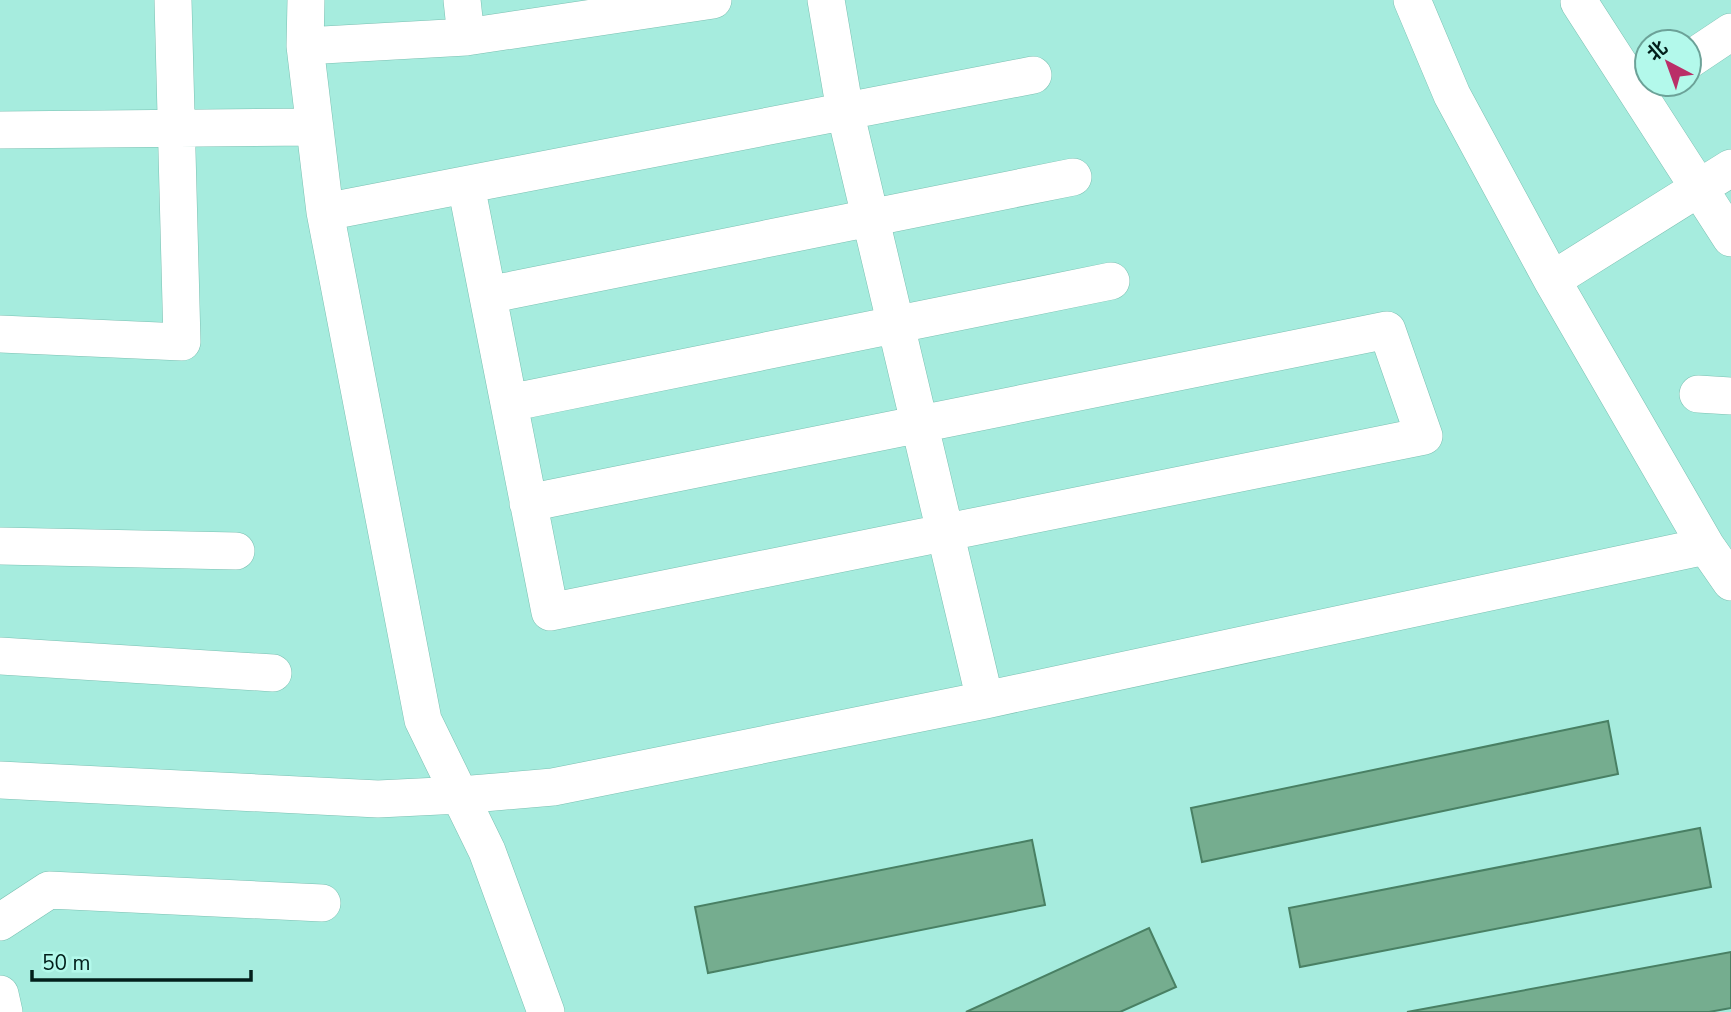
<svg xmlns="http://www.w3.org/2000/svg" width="1731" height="1012" viewBox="0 0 1731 1012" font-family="'Nunito Sans','Noto Sans SC',sans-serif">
	<rect width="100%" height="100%" fill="#a6ecde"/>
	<path fill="#75ad8f" stroke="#498064" stroke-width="2" d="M1608,721L1618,774L1202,862L1191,808Z
		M1700,828L1711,887L1300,967L1289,908Z
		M1032,840L1045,905L708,973L695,907Z
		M1149,928L1176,987L1120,1012H966Z
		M1731,952V1008L1709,1012H1407Z"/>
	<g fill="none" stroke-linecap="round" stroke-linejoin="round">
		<g stroke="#7bc0b2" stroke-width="38">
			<path id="minor" d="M306,0L305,46L325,212L423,720L487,851L546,1012
				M462,0L466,37
				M826,0L845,111L985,700
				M1412,0L1452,95L1552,280L1706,546L1731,582
				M1581,0L1579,2L1731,238
				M305,46L466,37L713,0
				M1689,60L1731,32
				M0,130L315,127
				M466,185C494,327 522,470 550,612L1424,436L1387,330L528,503
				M325,212L1033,75
				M1552,280L1731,168
				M488,295L1073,177
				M0,334L182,342L173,0
				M1698,394L1731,396
				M509,403L1111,281
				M0,546L236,551
				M0,656L273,673
				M0,780L378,799L460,795L553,787L985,700L1706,546
				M0,922L49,890L322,903
				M0,994L4,1012"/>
		</g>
		<use href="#minor" stroke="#fff" stroke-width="37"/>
	</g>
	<g transform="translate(1668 63) rotate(319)"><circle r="33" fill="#b3f9eb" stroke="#6ca298" stroke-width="2"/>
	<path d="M0-5L12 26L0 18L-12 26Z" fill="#ba2f68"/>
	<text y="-10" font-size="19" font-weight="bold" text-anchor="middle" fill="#021f1b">北</text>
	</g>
	<path d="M32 970v10h219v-10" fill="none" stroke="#021f1b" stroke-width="3.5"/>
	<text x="42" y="970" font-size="21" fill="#021f1b" stroke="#b3f9eb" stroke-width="5" paint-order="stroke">50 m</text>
</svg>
